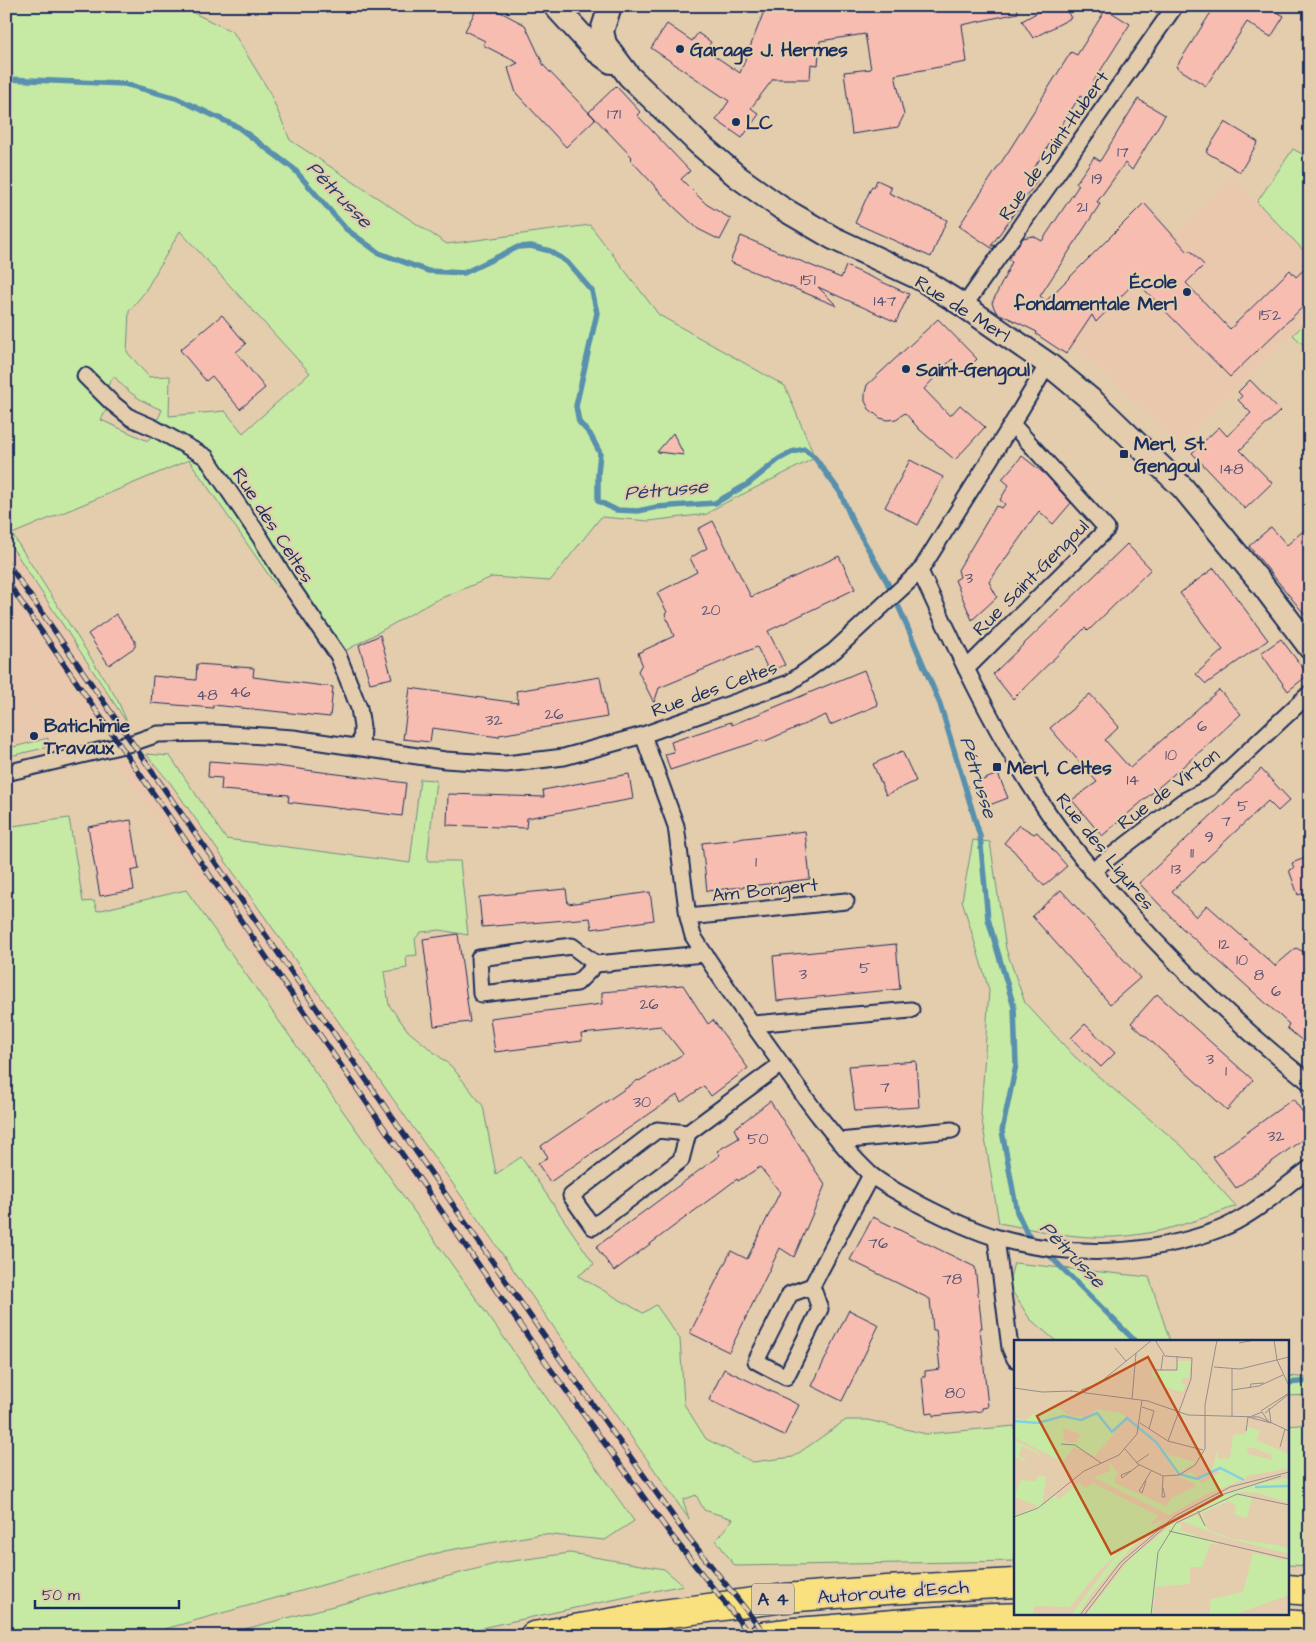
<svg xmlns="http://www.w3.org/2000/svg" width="1316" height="1642" viewBox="0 0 1316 1642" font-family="'Architects Daughter',sans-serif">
	<rect width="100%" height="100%" fill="#e4cdad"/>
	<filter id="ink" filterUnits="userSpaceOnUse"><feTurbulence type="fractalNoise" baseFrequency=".02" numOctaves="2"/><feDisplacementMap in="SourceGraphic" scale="10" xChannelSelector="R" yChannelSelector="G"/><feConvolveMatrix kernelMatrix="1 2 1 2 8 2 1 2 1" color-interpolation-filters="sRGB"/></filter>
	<g filter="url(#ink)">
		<path fill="#eac8ae" d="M1232,177L1310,257V318L1179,443L1095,364L1072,346L1066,354L1036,334L1082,265L1144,203L1174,236Z
			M6,538L129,726L98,735L88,726L6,749Z
			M146,754L171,784L650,1464L649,1472L695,1540L659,1533L113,758Z"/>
		<path fill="#c6eaa4" stroke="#708c81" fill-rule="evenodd" d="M6,6H42L46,9L50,6H179L233,32L269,91L290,140L447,244L590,225L659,315L785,386L815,458L717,507L707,514L649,521L601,517L550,581L492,577L434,601L338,655L286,581L277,587L189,460L12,534L117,699L129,726L6,538ZM180,231L310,373L243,433L225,411L169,416L170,376L149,377L127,352L129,311L144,293ZM114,376C129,394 141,401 162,410L148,441L101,420L107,408L98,401Z
			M1293,149L1310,158V257L1257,202Z
			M1310,318V351L1293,335Z
			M48,738V747L6,757V749Z
			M146,754L170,756L226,839L410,863L420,779L436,780L427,861H460L468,935L440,930L421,932L415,939L417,955L406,956L407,968L384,972L389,1005L408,1031L452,1067L483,1106L496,1174L521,1157L594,1264L578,1276L643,1313L656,1305L680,1339L684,1404L706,1439L753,1462L793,1457L846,1420H868L926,1434L1015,1426V1561L735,1566L716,1540L733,1519L704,1510L696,1495L683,1500L689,1519L171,784Z
			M69,818L83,902L94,901L97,911L186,890L634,1521L605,1540L542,1534L444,1551L140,1636H6V827Z
			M973,840L990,842L1006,949L1025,1003L1075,1057L1182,1146L1236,1206C1196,1221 1157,1235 1113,1237C1075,1239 1037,1230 999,1223L981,1114L989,990L962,900Z
			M1014,1263L1149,1277L1170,1341H1056L1030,1319L1008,1285Z
			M1287,1376L1310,1378V1395L1287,1396Z
			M1310,1424V1566L1287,1565V1426Z
			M570,1553L664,1569L683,1585L443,1636H218L499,1563Z
			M1098,1634L1162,1636H1010Z"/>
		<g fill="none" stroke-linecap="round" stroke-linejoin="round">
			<path stroke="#5990ad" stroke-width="5.5" d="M6,79L125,84L176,98L238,127L294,169L346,229L379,253L428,271L464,273L518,247L531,246L550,251L567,262L592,291L597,313L576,406L579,422L590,434L600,453L598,473V501L616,510L638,511L657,507L715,503L748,484L779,459L792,452L805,449L815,458L840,492L853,522L887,582L901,612L940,704L980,836L988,919L1014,1007L1016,1065L1002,1131L1017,1212L1027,1233L1036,1242
				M1044,1250L1135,1341
				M1287,1383L1310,1381"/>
		</g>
		<path fill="#f8bdb1" stroke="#1b2f5e" d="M478,6H489L525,25L544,66L595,119L566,147L516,93L508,68L518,63L483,45L485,41L465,31Z
			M766,6H1017L1018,13L962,25L967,62L895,75L904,115L898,127L852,134L844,72L871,69L865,34L820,41L818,65L811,64L810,79H773L751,108L759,114L742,138L716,120L729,101L651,48L667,24L692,41L698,33L711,42L706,50L740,73Z
			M1049,6H1064L1071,18L1033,38L1022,21Z
			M1215,6H1267L1284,16L1271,37L1247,22L1206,86L1176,67Z
			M1106,9L1130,24L1092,84L1095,87L1087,100L1080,96L1029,176L1037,181L991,246L995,245L993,249L959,226L1010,149L1071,52L1077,55Z
			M616,86L640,112L637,115L690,171L681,179L706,204L731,219L720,240L698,229L673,206L630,159L632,157L589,112Z
			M1138,99L1165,115L1132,170L1125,163L1097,202L1100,204L1040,296L1046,301L1144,203L1188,252L1190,250L1204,265L1186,283L1230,329L1290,270L1296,277L1310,264V300L1230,377L1136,281L1096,322L1092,315L1066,354L1036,334L1037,332L996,312L992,303L1012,262L1008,259L1023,238L1033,236L1042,241L1079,185L1076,183L1094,157L1100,161Z
			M1225,122L1258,142L1240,172L1206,152Z
			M877,180L892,187L889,193L947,220L931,257L855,223L872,186L874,187Z
			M741,236L841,278L846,266L909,294L896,322L818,287L837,306L730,262Z
			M222,315L246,344L236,352L265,388L240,409L212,376L206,381L180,350Z
			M938,319L977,359L964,372L952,359L924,389L950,416L960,405L985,427L955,460L920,430L905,413L896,419L888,420L880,418L869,409L865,401V393L867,385Z
			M1250,380L1280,411L1240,450L1272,483L1245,509L1192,453L1219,427L1227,436L1251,413L1238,400L1242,396L1238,392Z
			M673,433L684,455L657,452Z
			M1022,456L1046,475L1071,503L1053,524L1039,511L989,582L997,597L972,620L955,580L960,577L958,570L996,506L1002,508L1005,504L1000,500L1009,485L1002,479Z
			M910,460L943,477L918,525L885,507Z
			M713,521L751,597L839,556L855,589L768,631L785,665L769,671L757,647L659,688L654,703L638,671L642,664L638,653L674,636L665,614L667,612L657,593L697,572L690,558L707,548L698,529Z
			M1310,525V621L1249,546L1271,527L1287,545Z
			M1127,544L1151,569L1088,631L1085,628L1013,699L993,674Z
			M1214,568L1268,640L1206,684L1196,674L1223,650L1180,593Z
			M116,614L135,641V647L109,665L88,634Z
			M380,635L392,678L370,683L359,645Z
			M1281,639L1308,675L1288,691L1261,653Z
			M197,664L254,668L253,677L333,687L330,717L213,705V708L151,703L153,676L196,680Z
			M864,670L878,705L830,725L826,715L763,742L762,740L670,770L665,754L674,752L671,742L731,722L732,725Z
			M600,677L607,717L499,735V737L432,728L430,742L403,739L410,688L518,703L516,691Z
			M1219,690L1241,714L1203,749L1102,836L1072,800L1097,782L1050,728L1090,694L1119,727L1105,740L1130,768Z
			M902,751L916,781L886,795L873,764Z
			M209,761L276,766L406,783L402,816L288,802L289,795L221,790L222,778L208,777Z
			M1261,769L1290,800L1278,811L1268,801L1172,891L1196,917L1207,905L1275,966L1296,948L1310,955V1047L1287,1028L1289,1024L1181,927L1139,883Z
			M629,774L633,799L527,818L526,828L447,825L448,794L544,797L543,790Z
			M998,774L1008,798L984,807L975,783Z
			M131,820L139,869L131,871L134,890L100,896L88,827Z
			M1019,825L1034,834L1037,832L1067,866L1044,886L1013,850L1004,843Z
			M805,831L810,879L707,891L702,843Z
			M1310,856V905L1309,906L1304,893L1298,895L1289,870L1294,868L1292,863Z
			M566,889L568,904L650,892L654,920L592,929L590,918L482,927L479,897Z
			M1061,890L1140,978L1110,1004L1032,916Z
			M458,934L470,1022L434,1026L423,939Z
			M896,944L900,989L777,1001L773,956Z
			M683,985L708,1024L713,1020L748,1068L711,1096L704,1086L681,1102L677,1095L550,1182L538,1164L548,1157L541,1146L638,1080L639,1081L683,1054L661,1026L581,1034L582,1041L495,1052L490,1018L602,1004V992Z
			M1157,994L1253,1080L1227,1110L1131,1023Z
			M1085,1024L1115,1053L1101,1067L1071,1038Z
			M916,1061L919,1107L855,1111L849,1066Z
			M1293,1099L1310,1122V1134L1236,1188L1213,1157Z
			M770,1101L825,1185L794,1257L780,1248L729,1352L690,1333L731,1251L747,1259L780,1192L760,1167L738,1181L737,1179L614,1271L596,1247L720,1155L717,1151L739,1138L734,1129Z
			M873,1217L975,1267L982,1328H980L988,1407L982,1408V1411L933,1416V1413L926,1414L922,1377H925V1371L940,1369L936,1330H933L930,1299L850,1260Z
			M849,1310L879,1325L842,1401L812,1386Z
			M724,1369L799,1405L784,1436L709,1400Z"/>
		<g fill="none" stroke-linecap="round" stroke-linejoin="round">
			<g stroke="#1b2f5e" stroke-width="19">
				<path id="minor" d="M964,306L1175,6
					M85,376L111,402L131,418L154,428L206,457L260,537L287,581L338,655L359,708L362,727L361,748
					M920,571C956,649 992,727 1039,799C1064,838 1095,874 1126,909C1182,972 1243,1030 1310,1083
					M966,669L1107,529L1012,424
					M643,735L676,826L688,917L693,936C719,977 748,1018 777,1058C805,1098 834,1139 869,1173C882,1185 904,1195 919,1204C944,1217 970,1230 998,1238C1069,1258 1150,1256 1220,1229C1253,1216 1281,1189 1310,1168
					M6,773L132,743L158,734L216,733L293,738L445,760L506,764L564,757L643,735L789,683L834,651L920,571L1012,424L1048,364
					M1092,871L1182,802L1209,788L1310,693
					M688,917L846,901
					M596,964L572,946L479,958L481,994L577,983L596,964L704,954
					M753,1024L911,1010
					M688,1133L681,1160L593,1227L571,1196L657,1130L688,1133L781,1064
					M839,1141L952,1130
					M996,1238L1010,1348L1015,1359
					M812,1286L820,1309L786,1377L756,1361L790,1294L812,1286L871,1175"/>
			</g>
			<g stroke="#1b2f5e" stroke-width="26">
				<path id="secondary" d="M555,6L596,51L611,62
					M610,6L602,31L605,44L629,76L698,143L738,177L780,207L833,238L921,279L964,306L1048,364L1095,403L1183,488L1261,583L1310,648"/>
			</g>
			<g stroke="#1b2f5e" stroke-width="31">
				<path id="motorway" d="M1287,1589L1310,1591
					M534,1636L655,1615L785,1598L887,1590L1015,1583
					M763,1636L795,1632C862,1627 929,1620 995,1618C1100,1615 1205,1618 1310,1626"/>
			</g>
			<use href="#minor" stroke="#e4cdad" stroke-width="15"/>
			<use href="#secondary" stroke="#e4cdad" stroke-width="22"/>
			<use href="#motorway" stroke="#fae180" stroke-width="28"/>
			<g stroke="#1b2f5e" stroke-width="5.5">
				<path id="rail" d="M6,561L558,1356L688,1537L767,1636
					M6,580L547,1364L671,1535L751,1636"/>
			</g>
			<use href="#rail" stroke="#e4cdad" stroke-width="4" stroke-dasharray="11" stroke-linecap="butt"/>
		</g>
	</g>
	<g fill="#1b2f5e" stroke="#e4cdad" stroke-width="2">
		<circle cx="680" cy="49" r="5"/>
		<circle cx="736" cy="122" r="5"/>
		<circle cx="1187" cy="292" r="5"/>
		<circle cx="906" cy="369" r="5"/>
		<rect x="1119" y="449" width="10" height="10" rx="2.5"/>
		<circle cx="34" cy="736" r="5"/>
		<rect x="992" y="762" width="10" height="10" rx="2.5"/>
	</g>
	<g text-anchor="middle" stroke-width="4.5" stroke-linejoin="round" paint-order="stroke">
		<g font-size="16" fill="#525273">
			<text x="614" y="119">171</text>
			<text x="1123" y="157">17</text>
			<text x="1097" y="184">19</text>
			<text x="1082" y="212">21</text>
			<text x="808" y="285">151</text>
			<text x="885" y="306">147</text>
			<text x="1270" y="320">152</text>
			<text x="1232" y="474">148</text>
			<text x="969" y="583">3</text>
			<text x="711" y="615">20</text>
			<text x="240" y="697">46</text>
			<text x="207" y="700">48</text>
			<text x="554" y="719">26</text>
			<text x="494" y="725">32</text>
			<text x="1202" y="731">6</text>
			<text x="1171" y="760">10</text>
			<text x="1133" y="785">14</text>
			<text x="1243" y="811">5</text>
			<text x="1226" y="826">7</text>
			<text x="1209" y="842">9</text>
			<text x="1192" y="858">11</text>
			<text x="756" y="867">1</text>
			<text x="1176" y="874">13</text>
			<text x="1224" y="949">12</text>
			<text x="1242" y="965">10</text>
			<text x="865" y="973">5</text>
			<text x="803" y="979">3</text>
			<text x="1259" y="980">8</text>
			<text x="1276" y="996">6</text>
			<text x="649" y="1009">26</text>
			<text x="1210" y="1064">3</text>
			<text x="1226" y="1076">1</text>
			<text x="885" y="1092">7</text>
			<text x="642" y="1107">30</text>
			<text x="1276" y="1141">32</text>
			<text x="758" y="1144">50</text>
			<text x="878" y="1248">76</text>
			<text x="952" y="1284">78</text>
			<text x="955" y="1398">80</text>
		</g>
		<rect fill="#e4cdad" stroke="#575e76" stroke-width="1" x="752" y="1583.5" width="42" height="31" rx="4"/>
		<g font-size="18" font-weight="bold" fill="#1b2f5e">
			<text x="773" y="1605">A 4</text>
		</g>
		<g font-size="19" font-weight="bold" fill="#1b2f5e" stroke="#e4cdad" text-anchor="start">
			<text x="690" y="56">Garage J. Hermes</text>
			<text x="746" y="129">LC</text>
			<text x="1177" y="288" text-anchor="end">École<tspan x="1177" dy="22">fondamentale Merl</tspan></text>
			<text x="916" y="376">Saint-Gengoul</text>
			<text x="1134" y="450">Merl, St.<tspan x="1134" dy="22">Gengoul</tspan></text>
			<text x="44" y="732">Batichimie<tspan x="44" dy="22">Travaux</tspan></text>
			<text x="1007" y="774">Merl, Celtes</text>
		</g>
		<g font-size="19" fill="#1b2f5e" stroke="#e4cdad">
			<text transform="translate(1053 145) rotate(-55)" y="7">Rue de Saint-Hubert</text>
			<text transform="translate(963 308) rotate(32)" y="7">Rue de Merl</text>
			<text transform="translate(274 525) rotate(57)" y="7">Rue des Celtes</text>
			<text transform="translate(1030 577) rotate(-45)" y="7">Rue Saint-Gengoul</text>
			<text transform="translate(714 688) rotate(-20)" y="7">Rue des Celtes</text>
			<text transform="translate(1168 788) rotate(-37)" y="7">Rue de Virton</text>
			<text transform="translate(1106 851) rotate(51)" y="7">Rue des Ligures</text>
			<text transform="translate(765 889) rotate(-6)" y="7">Am Bongert</text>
			<text transform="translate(893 1591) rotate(-4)" y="7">Autoroute d'Esch</text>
		</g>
		<g font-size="20" font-style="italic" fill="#253f6b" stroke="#e4cdad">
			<text transform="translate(340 194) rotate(46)" y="7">Pétrusse</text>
			<text transform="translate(666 489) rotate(-5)" y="7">Pétrusse</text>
			<text transform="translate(979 777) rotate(73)" y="7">Pétrusse</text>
			<text transform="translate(1073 1254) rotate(46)" y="7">Pétrusse</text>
		</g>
	</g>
	<g transform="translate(1014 1340)">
		<rect width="275" height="275" fill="#e4cdad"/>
		<path d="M163,21H177L175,38H169L167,43L172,45L169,52L147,46L149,40L138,37L139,31H163ZM45,68L54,75L72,77L83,69L107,73L113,78L81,116L60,107L49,121L67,131L0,97V78L11,80L19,74L28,75L31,69ZM49,88L66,94L63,102L56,103L50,100ZM235,87L246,91L242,100L275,114V128L233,136L231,139L195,153L155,175L70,133L80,137L96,131L95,122L105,134L101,136V143L152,166L158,158L180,147L181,144L165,137L177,132L188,143L206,133L202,131L187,140L186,138L197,133L203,111L204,119L216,118L219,95L231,94ZM237,107L257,114L258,120L234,114L232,110ZM0,100L26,113L25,114L8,106L5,116L16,124L2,117L0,122ZM143,103L155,115L182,122L162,134ZM24,135L32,137L28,166L42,155L44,160L66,142L71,148L79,143L145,176L86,230L56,267L21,266L18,275H0V176L25,166L0,157L7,140L22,141ZM275,138V163L244,153L227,152L170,177L204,157L240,144ZM221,155L238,156L233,178L220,174L222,166L215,161L188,173L194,186L186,173ZM182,175L196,191L220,199L263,205L275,209V214L206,196L168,181ZM152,179L116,209L77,254L64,275H57L97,222L135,185ZM161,182L168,185L166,190L205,204H196L188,227H176V244L142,247L138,275H72L116,219ZM239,213L275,221V255L219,275H195L197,259L229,252Z" fill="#c6eaa4" fill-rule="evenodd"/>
		<path fill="none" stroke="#83d1e2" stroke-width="2.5" d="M0,81L24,83L49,76L67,80L83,73L98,92L113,78L143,103L165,134L183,139L206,128L230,140M241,147L275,146"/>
		<path fill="none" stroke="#948e8d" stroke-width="1" d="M141,0L151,16L178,18L177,39L154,101M260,0L263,20L275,46M225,3L241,0M101,8L112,21M200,27L226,29L275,17M140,30H163V16M147,30L149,15M0,48L28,52L58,51M236,48L237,44L250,43M67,50L84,44L138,0M218,50L245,46L269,35M57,51L134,61L174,75L245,77L275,91M118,59L122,13M128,67L140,71L135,89M247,71L275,53M251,73L275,54M238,76L248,72L254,81M218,77V29M126,83L154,101L189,110M232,91L234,77L257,83L255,68M47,104L61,105L87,123M266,107L271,89M111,109L124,124L149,136L165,135L181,125L191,109V65L203,0M122,123L135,114M117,131L107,135L108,138L125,125M149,136L148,157H151L149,148M132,141L128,153L125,151L137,131M184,171L191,186M0,177L24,168L70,131L105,115L123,94L128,60M155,191L275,219M66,275L106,223L161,176L216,147L275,132M70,275L109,224L152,186L204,156L267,136M137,275L144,212L162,183L223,154L275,165"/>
		<path fill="#bf511c" fill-opacity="0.15" stroke="#bf511c" stroke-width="2.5" d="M134,17L208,155L97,214L23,76Z"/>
		<rect width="275" height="275" fill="none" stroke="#1b2f5e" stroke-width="2.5"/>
	</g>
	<rect width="1316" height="1642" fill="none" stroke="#e4cdad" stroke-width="25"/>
	<rect x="12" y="12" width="1291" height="1617" fill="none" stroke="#1b2f5e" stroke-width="2" filter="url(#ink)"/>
	<path d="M35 1600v8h144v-8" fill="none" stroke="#1b2f5e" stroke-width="2.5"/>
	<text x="42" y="1600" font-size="15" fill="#1b2f5e" stroke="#e4cdad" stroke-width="4" paint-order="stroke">50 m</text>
</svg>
